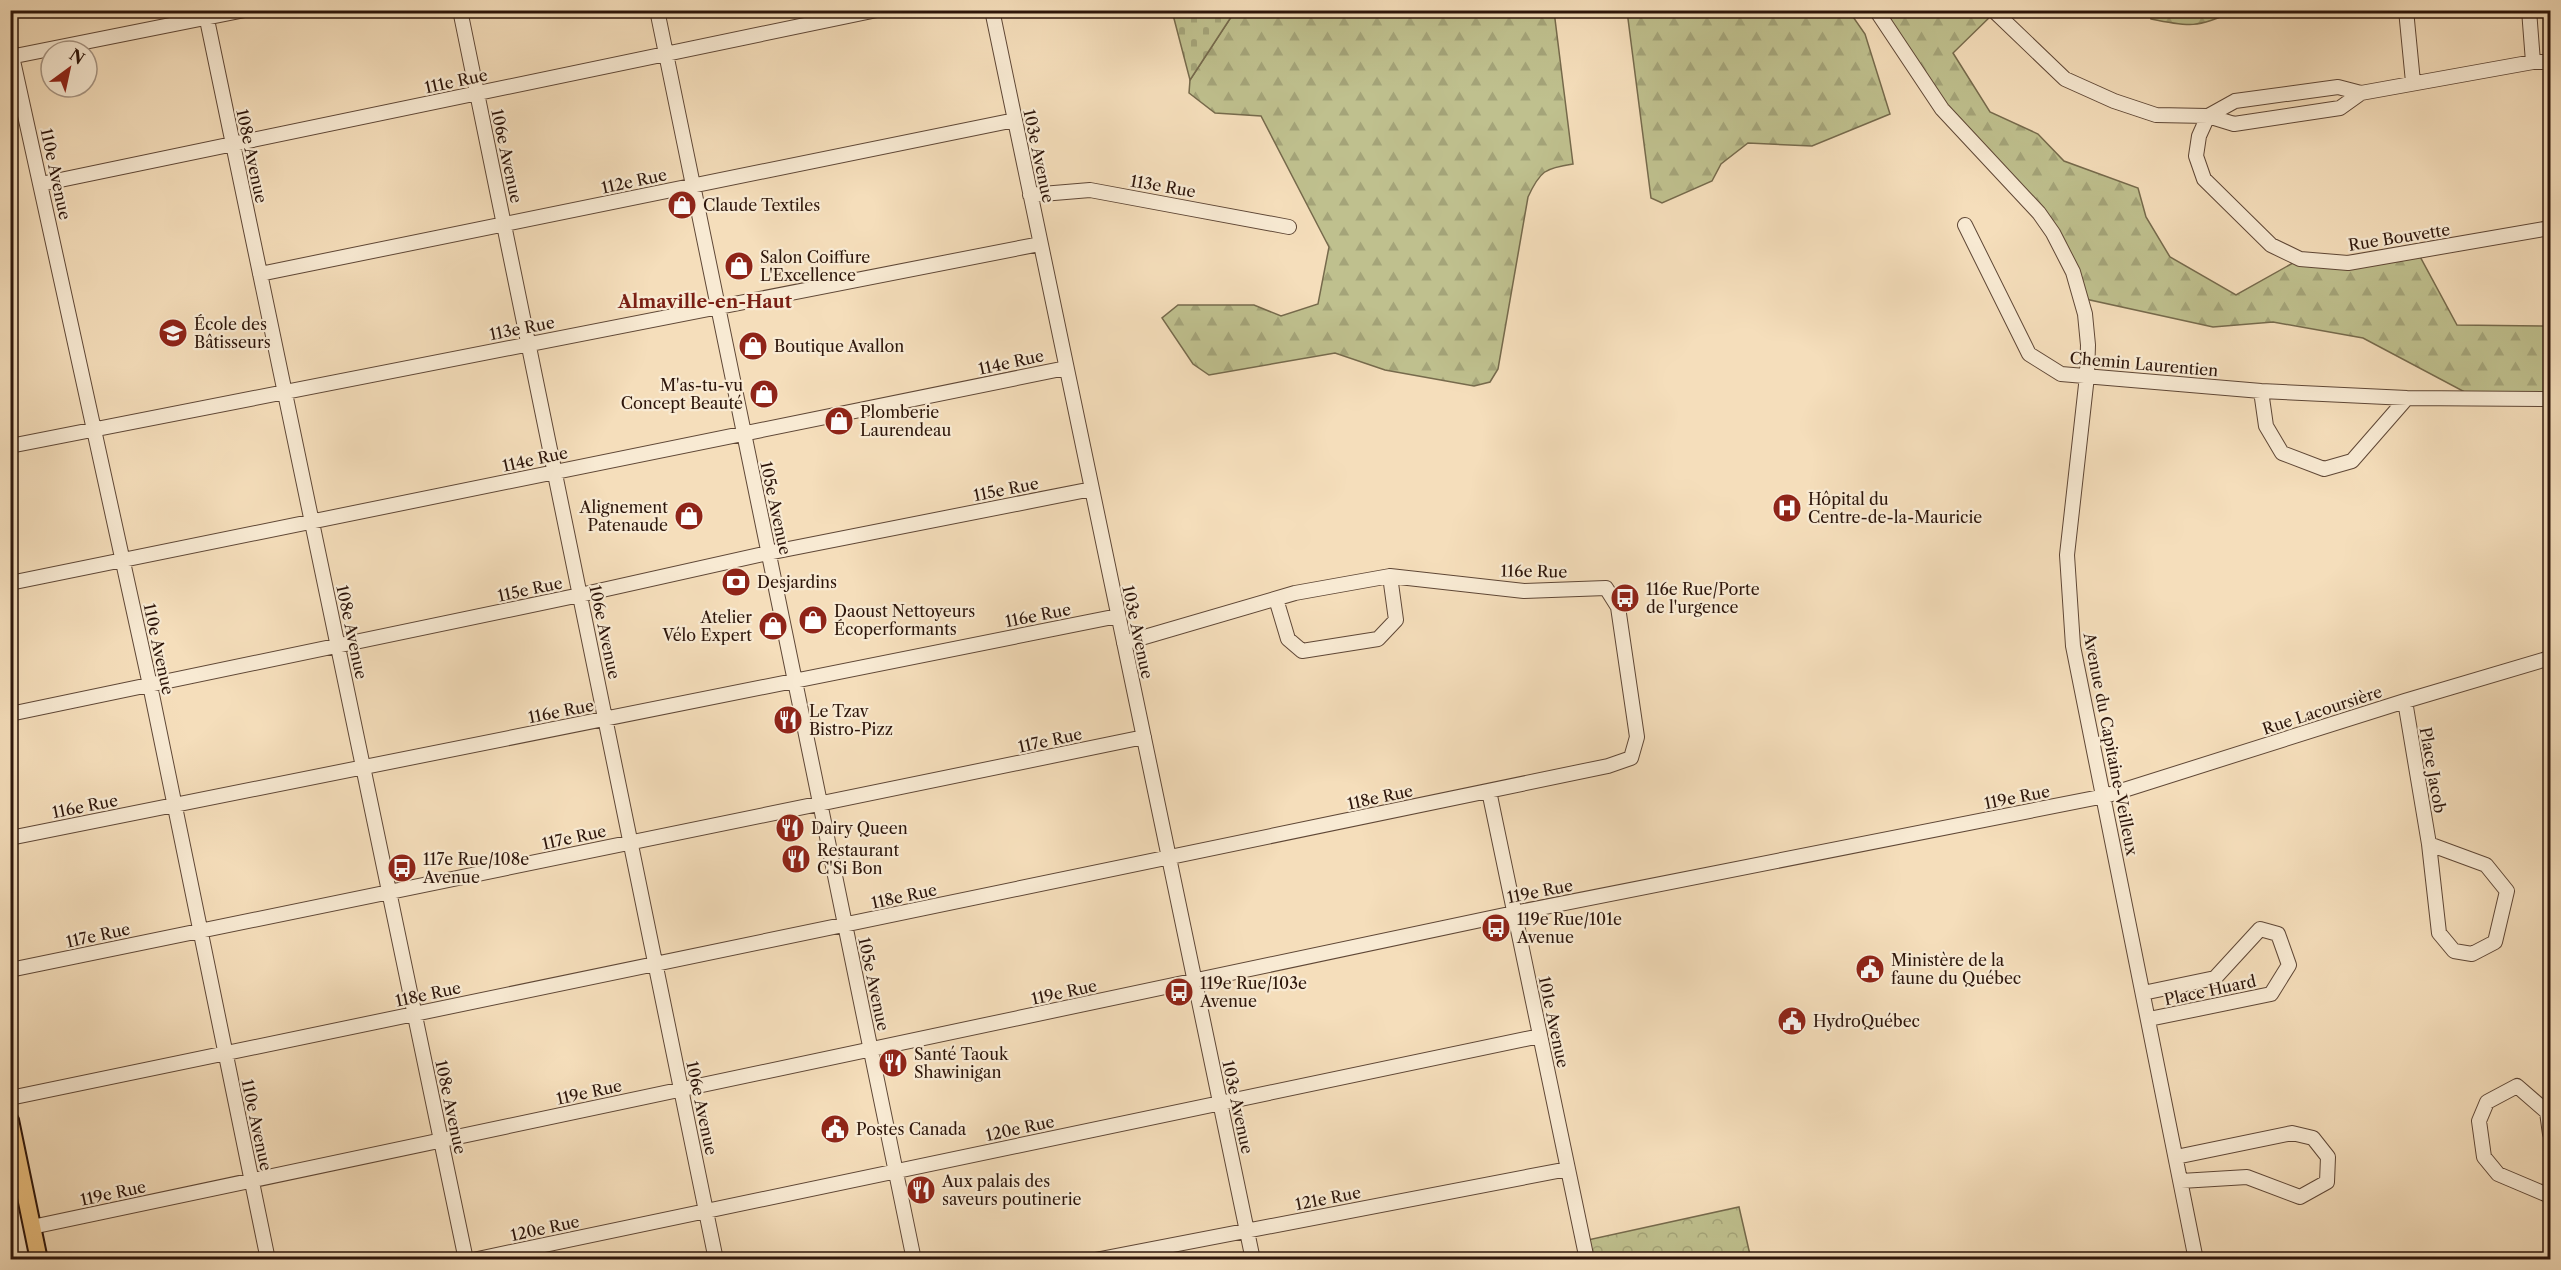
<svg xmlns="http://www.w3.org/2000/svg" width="2561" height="1270" viewBox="0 0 2561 1270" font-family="'Libre Caslon Text',serif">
	<defs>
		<pattern id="forest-firs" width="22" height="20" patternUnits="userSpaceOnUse" patternTransform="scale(1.5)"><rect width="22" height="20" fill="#bfc08e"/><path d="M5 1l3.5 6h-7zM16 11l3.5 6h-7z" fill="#a4a479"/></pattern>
		<pattern id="cemetery-stones" width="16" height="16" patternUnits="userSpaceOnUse" patternTransform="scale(1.5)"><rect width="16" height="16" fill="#bfc08e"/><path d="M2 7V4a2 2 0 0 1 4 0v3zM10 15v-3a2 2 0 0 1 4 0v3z" fill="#a4a479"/></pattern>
		<pattern id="park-crowns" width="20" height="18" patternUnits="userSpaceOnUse" patternTransform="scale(1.5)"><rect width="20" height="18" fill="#bfc08e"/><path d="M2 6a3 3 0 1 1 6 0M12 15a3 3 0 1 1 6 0" fill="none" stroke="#a4a479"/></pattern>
	</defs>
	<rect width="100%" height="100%" fill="#f5debb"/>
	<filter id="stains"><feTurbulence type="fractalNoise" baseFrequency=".00333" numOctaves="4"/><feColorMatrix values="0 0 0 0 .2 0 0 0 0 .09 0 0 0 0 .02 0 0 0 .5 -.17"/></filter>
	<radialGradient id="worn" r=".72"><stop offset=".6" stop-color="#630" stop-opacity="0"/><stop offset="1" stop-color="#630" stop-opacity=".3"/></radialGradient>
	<path fill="url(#forest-firs)" stroke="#766a4c" stroke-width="1.5" d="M1882,10L1993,11L1995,12L1953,53L1990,112L2038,134L2064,161L2138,188L2146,217L2170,257L2236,295L2300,259L2348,263L2417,251L2457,325L2550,326V399L2476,398L2363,338L2273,322L2213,327L2081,298L2064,253L1968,138Z
		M1235,11H1554L1573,164C1545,168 1540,171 1528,197L1498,369L1490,382L1474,386L1385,370L1335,353L1209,375L1193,364L1162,318L1178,305H1254L1281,316L1318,304L1329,247L1261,116L1215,113L1189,93L1190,80Z
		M1627,11H1849L1865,34L1890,114L1812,146L1748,143L1721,164L1712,181L1662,203L1651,198Z
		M2149,11V10L2234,11C2198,28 2189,27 2151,19Z"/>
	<path fill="url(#cemetery-stones)" stroke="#766a4c" stroke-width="1.5" d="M1172,11H1235L1190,80Z"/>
	<path fill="url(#park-crowns)" stroke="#766a4c" stroke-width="1.5" d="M1739,1207L1751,1259H1587L1583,1241Z"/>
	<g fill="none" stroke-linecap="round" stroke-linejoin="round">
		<g stroke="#5f4736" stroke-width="16">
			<path id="minor" d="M205,10L466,1260
				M460,10L716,1260
				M657,10L914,1260
				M992,10L1253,1260
				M1876,10L1942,109L2039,213L2053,233L2073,272L2085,314L2088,345L2087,376L2067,555L2073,646L2196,1260
				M1993,10L2065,79L2114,101L2156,115L2208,116L2234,124L2340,108L2361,93
				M2406,10L2413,82
				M2529,10L2533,62
				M10,47L150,685L268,1260
				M10,57L245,10
				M2208,116L2199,136L2196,156L2204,179L2271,245L2300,259L2348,263L2550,228
				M2208,116L2235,101L2338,87L2361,93L2533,62H2550
				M41,184L877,10
				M1030,195L1090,190L1289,227
				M1965,225L2029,354L2061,374L2261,391L2407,398L2550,399
				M260,274L1015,120
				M2261,391L2266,426L2282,453L2324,469L2352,461L2407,398
				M10,446L1040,244
				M10,583L1066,368
				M1276,599L1288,639L1302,651L1378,639L1396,620L1390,576
				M2405,701L2429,844L2439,933L2454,951L2472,954L2495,942L2507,891L2486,865L2429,844
				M10,714L580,595L768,553L1092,489
				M1489,791L1587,1260
				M10,838L1118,616
				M10,970L1144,737
				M2143,993L2215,978L2260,929L2278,934L2289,965L2271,994L2149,1019
				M10,1098L1608,766L1631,758L1637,737L1618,607L1606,588L1524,591L1390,576L1295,593L1124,643
				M2550,1134L2547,1112L2517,1086L2487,1102L2479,1121L2484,1157L2498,1174L2550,1196
				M2176,1157L2292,1133L2313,1138L2328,1157L2327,1182L2300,1197L2247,1177L2181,1181
				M32,1227L1514,913L2105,796L2405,701L2550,658
				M473,1260L1540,1036
				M1095,1260L1568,1169"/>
		</g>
		<g stroke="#2d150a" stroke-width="20">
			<path id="major" d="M10,1120L39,1260"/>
		</g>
		<use href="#minor" stroke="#f8ead3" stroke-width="14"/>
		<use href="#major" stroke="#eabf7e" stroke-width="16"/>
	</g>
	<defs>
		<g id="shop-disc" transform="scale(1.5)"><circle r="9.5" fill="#8f2418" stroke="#f8ead3"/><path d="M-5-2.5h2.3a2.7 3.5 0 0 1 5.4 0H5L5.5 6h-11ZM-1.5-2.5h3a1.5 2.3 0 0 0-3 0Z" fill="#fff"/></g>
		<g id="school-disc" transform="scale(1.5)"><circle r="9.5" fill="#8f2418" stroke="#f8ead3"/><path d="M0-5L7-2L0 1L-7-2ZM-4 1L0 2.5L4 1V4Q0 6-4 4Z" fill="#fff"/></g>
		<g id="hospital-disc" transform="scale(1.5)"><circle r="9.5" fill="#8f2418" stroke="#f8ead3"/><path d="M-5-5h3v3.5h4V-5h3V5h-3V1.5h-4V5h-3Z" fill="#fff"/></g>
		<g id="bank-disc" transform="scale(1.5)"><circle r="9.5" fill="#8f2418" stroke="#f8ead3"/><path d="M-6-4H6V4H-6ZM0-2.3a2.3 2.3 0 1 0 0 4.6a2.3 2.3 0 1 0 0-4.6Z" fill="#fff"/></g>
		<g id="bus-disc" transform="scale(1.5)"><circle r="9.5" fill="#8f2418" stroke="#f8ead3"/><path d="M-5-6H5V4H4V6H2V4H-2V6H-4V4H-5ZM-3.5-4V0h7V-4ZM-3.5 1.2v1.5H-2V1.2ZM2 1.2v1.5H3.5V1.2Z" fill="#fff"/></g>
		<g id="restaurant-disc" transform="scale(1.5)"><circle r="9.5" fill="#8f2418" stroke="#f8ead3"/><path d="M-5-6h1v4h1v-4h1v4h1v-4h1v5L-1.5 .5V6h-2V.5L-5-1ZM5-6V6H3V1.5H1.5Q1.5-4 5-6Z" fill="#fff"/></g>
		<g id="civic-disc" transform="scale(1.5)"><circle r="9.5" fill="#8f2418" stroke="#f8ead3"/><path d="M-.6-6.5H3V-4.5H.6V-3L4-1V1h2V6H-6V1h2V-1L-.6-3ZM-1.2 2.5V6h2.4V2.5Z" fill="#fff"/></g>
	</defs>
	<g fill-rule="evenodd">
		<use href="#shop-disc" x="682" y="205"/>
		<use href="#shop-disc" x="739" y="266"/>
		<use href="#school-disc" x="173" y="333"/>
		<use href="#shop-disc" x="753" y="346"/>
		<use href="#shop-disc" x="764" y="394"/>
		<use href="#shop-disc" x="839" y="421"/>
		<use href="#hospital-disc" x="1787" y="508"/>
		<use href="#shop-disc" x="689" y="516"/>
		<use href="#bank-disc" x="736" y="582"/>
		<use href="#bus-disc" x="1625" y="598"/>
		<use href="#shop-disc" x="813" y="620"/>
		<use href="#shop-disc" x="773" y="626"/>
		<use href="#restaurant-disc" x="788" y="720"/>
		<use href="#restaurant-disc" x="790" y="828"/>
		<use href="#restaurant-disc" x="796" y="859"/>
		<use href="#bus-disc" x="402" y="868"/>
		<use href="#bus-disc" x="1496" y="928"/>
		<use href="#civic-disc" x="1870" y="969"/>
		<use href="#bus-disc" x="1179" y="992"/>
		<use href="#civic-disc" x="1792" y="1021"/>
		<use href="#restaurant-disc" x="893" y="1063"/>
		<use href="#civic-disc" x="835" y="1129"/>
		<use href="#restaurant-disc" x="921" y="1190"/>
	</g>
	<g text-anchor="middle" stroke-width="4.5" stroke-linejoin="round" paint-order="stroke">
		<g font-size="16" fill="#2d150a" stroke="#f8ead3">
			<text transform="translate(456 81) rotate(-12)" y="6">111e Rue</text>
			<text transform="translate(252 156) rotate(78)" y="6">108e Avenue</text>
			<text transform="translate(507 156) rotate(78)" y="6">106e Avenue</text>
			<text transform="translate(1039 156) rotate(78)" y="6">103e Avenue</text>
			<text transform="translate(56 174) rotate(78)" y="6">110e Avenue</text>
			<text transform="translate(634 181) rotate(-12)" y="6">112e Rue</text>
			<text transform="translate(1163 186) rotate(10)" y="6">113e Rue</text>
			<text transform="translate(2399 237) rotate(-9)" y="6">Rue Bouvette</text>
			<text transform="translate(522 328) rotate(-11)" y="6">113e Rue</text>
			<text transform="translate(1011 362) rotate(-12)" y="6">114e Rue</text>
			<text transform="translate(2144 364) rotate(5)" y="6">Chemin Laurentien</text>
			<text transform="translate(535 459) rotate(-12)" y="6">114e Rue</text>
			<text transform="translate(1006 489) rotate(-11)" y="6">115e Rue</text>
			<text transform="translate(776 508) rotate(78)" y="6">105e Avenue</text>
			<text transform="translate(1534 571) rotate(1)" y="6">116e Rue</text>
			<text transform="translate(530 589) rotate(-12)" y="6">115e Rue</text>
			<text transform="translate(1038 615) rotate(-11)" y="6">116e Rue</text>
			<text transform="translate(352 632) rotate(78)" y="6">108e Avenue</text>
			<text transform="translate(605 632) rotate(78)" y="6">106e Avenue</text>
			<text transform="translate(1138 632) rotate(78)" y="6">103e Avenue</text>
			<text transform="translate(159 649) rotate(78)" y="6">110e Avenue</text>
			<text transform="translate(2322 710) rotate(-18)" y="6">Rue Lacoursière</text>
			<text transform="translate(561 711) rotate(-11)" y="6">116e Rue</text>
			<text transform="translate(1050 740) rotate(-12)" y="6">117e Rue</text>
			<text transform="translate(2111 744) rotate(79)" y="6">Avenue du Capitaine-Veilleux</text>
			<text transform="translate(2433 770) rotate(80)" y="6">Place Jacob</text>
			<text transform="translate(1380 797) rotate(-12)" y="6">118e Rue</text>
			<text transform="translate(2017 797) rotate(-11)" y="6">119e Rue</text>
			<text transform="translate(85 806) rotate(-11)" y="6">116e Rue</text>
			<text transform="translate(574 837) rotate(-12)" y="6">117e Rue</text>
			<text transform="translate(1540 891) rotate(-11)" y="6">119e Rue</text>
			<text transform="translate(904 896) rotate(-12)" y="6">118e Rue</text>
			<text transform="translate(98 935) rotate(-12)" y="6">117e Rue</text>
			<text transform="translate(874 984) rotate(78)" y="6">105e Avenue</text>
			<text transform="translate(2210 990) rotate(-12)" y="6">Place Huard</text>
			<text transform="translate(1064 992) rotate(-12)" y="6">119e Rue</text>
			<text transform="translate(428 994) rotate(-12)" y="6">118e Rue</text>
			<text transform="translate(1554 1022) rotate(78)" y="6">101e Avenue</text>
			<text transform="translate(589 1092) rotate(-12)" y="6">119e Rue</text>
			<text transform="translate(451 1107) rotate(78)" y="6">108e Avenue</text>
			<text transform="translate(1238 1107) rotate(78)" y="6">103e Avenue</text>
			<text transform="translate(702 1108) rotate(78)" y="6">106e Avenue</text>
			<text transform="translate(257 1125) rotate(78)" y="6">110e Avenue</text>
			<text transform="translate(1020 1128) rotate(-12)" y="6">120e Rue</text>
			<text transform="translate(113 1193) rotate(-12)" y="6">119e Rue</text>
			<text transform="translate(1328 1198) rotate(-11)" y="6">121e Rue</text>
			<text transform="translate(545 1228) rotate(-12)" y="6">120e Rue</text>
		</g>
		<g font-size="16" fill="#2d150a" stroke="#f8ead3" text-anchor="start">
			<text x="703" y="211">Claude Textiles</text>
			<text x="760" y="263">Salon Coiffure<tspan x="760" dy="18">L'Excellence</tspan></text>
			<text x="194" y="330">École des<tspan x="194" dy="18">Bâtisseurs</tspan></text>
			<text x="774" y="352">Boutique Avallon</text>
			<text x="743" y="391" text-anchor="end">M'as-tu-vu<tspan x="743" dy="18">Concept Beauté</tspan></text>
			<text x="860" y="418">Plomberie<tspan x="860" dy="18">Laurendeau</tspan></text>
			<text x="1808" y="505">Hôpital du<tspan x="1808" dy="18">Centre-de-la-Mauricie</tspan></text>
			<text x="668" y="513" text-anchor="end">Alignement<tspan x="668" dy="18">Patenaude</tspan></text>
			<text x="757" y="588">Desjardins</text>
			<text x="1646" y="595">116e Rue/Porte<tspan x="1646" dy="18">de l'urgence</tspan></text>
			<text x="834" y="617">Daoust Nettoyeurs<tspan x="834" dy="18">Écoperformants</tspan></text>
			<text x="752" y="623" text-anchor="end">Atelier<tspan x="752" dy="18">Vélo Expert</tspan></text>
			<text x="809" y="717">Le Tzav<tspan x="809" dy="18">Bistro-Pizz</tspan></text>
			<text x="811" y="834">Dairy Queen</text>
			<text x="817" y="856">Restaurant<tspan x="817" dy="18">C'Si Bon</tspan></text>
			<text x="423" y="865">117e Rue/108e<tspan x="423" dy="18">Avenue</tspan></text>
			<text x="1517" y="925">119e Rue/101e<tspan x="1517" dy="18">Avenue</tspan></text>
			<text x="1891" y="966">Ministère de la<tspan x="1891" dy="18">faune du Québec</tspan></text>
			<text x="1200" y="989">119e Rue/103e<tspan x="1200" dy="18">Avenue</tspan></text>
			<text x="1813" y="1027">HydroQuébec</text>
			<text x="914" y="1060">Santé Taouk<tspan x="914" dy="18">Shawinigan</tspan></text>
			<text x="856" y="1135">Postes Canada</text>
			<text x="942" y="1187">Aux palais des<tspan x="942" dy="18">saveurs poutinerie</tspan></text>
		</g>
		<g font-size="18" font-weight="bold" fill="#7a1f14" stroke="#f8ead3">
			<text x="705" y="308">Almaville-en-Haut</text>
		</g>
	</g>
	<rect width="2561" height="1270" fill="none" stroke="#f5debb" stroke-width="36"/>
	<rect x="12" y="12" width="2537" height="1246" fill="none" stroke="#2d150a" stroke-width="3"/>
	<rect x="18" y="18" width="2525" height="1234" fill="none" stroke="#2d150a" stroke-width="1.5"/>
	<g transform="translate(69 69) rotate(33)"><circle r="28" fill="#f8ead3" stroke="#a79583" stroke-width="1.5"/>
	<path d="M0-4.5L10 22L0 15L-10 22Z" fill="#8f2418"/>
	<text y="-9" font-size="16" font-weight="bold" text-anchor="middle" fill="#2d150a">N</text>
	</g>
	<rect width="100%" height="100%" filter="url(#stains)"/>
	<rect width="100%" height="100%" fill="url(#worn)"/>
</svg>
